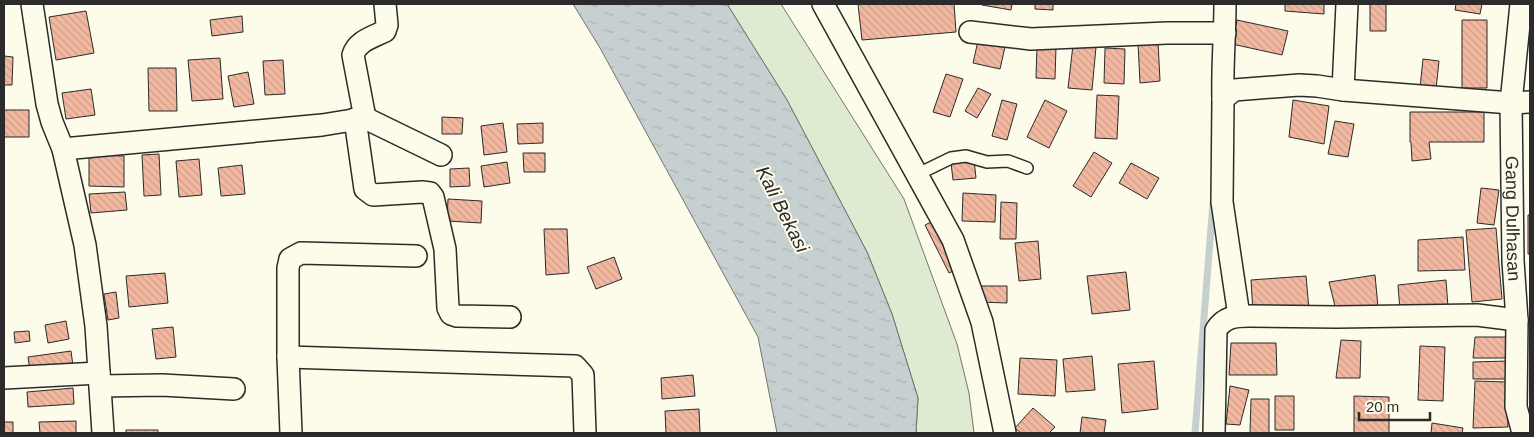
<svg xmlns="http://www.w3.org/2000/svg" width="1534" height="437" viewBox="0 0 1534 437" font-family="Arial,sans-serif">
	<defs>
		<pattern id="water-ripples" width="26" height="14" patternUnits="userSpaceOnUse" patternTransform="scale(1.25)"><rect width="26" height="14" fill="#c7d0d0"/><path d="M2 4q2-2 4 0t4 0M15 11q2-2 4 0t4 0" fill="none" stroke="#abb3b3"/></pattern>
		<pattern id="building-back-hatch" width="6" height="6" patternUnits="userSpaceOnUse" patternTransform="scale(1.25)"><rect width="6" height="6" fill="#f2b8a0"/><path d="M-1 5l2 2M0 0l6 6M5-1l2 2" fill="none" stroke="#d09e8a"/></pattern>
	</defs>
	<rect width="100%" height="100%" fill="#fdfbea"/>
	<path fill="#deebd1" stroke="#74746e" d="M727,4H781L904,199L957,344L969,393L974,433H916L918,398L892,314L867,252L787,100Z"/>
	<path fill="url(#water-ripples)" stroke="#74746e" d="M573,4H727L787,100L867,252L892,314L918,398L916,433H777L758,337L600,48Z"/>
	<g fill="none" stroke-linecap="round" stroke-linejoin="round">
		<path stroke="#c7d0d0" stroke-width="7" d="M1195,433L1213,202"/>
	</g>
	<path fill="url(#building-back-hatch)" stroke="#2b2b2b" d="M858,4H954L956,32L862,40Z
		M982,4H1012L1011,10L982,5Z
		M1035,4H1053V10L1035,9Z
		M1285,4H1324V14L1285,11Z
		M1370,4H1386V31H1370Z
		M1456,4H1482L1480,14L1455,10Z
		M86,11L94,53L56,60L49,17Z
		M242,16L243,32L212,36L210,20Z
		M1237,20L1288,31L1282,55L1232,44Z
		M1462,20H1487V88H1462Z
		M978,41L1005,47L1000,69L973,63Z
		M1158,41L1160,81L1140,83L1138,43Z
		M1073,45L1096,47L1092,90L1068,88Z
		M1037,46L1056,47L1055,79L1036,78Z
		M1105,48L1125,49L1124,84L1104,83Z
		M4,56L13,57L12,85H4Z
		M220,58L223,99L192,101L188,60Z
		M1423,59L1439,61L1436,89L1420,88Z
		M283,60L285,94L265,95L263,61Z
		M148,68H176L177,111H149Z
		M248,72L254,104L234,107L228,76Z
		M946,74L963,79L950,117L933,112Z
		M978,88L991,94L977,118L965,111Z
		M91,89L95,115L66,119L62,93Z
		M1097,95L1119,96L1117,139L1095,138Z
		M1002,100L1017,104L1007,140L992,136Z
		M1045,100L1067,111L1049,148L1027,137Z
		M1293,100L1329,106L1324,144L1289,137Z
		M4,110H29V137H4Z
		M1410,112H1484V142H1429L1431,159L1412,161L1411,142H1410Z
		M442,117L463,118L462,134H442Z
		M1335,121L1354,124L1348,157L1328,154Z
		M503,123L507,152L484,155L481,126Z
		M543,123V143L518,144L517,124Z
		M1094,152L1112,163L1091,197L1073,186Z
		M523,153H545V172H524Z
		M159,154L161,195L144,196L142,155Z
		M89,155L124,156V187L89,186Z
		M199,159L202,195L179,197L176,161Z
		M974,160L976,178L953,180L951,163Z
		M507,162L510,183L484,187L481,166Z
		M1131,163L1159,178L1147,199L1119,183Z
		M242,165L245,194L221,196L218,168Z
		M469,168L470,186L450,187V169Z
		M1481,188L1499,190L1494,225L1477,223Z
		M125,192L127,210L91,213L89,194Z
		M963,193L996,195L995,222L962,221Z
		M448,199L482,201L481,223L447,221Z
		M1001,202L1017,203L1016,239H1000Z
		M1528,215H1530V254H1528Z
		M937,219L961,267L949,273L925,225Z
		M1496,228L1502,299L1472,302L1466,230Z
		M544,229H567L569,273L546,275Z
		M1463,237L1465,270L1418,271V240Z
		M1038,241L1041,279L1019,281L1015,243Z
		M614,257L622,279L596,289L587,267Z
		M1126,272L1130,310L1092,314L1087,276Z
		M165,273L168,303L129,307L126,276Z
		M1375,275L1378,307L1336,310L1329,282Z
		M1306,276L1309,309L1253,313L1251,280Z
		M1446,280L1448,307L1400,311L1398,285Z
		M979,286H1007V303L979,302Z
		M116,292L119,318L108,320L104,294Z
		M66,321L69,339L48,343L45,325Z
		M173,327L176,357L156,359L152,329Z
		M29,331L30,341L15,343L14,332Z
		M1475,337H1508L1506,358H1473Z
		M1341,340L1361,341L1360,378H1336Z
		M1231,343H1276L1277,375H1229Z
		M1420,346L1445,347L1443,401L1418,400Z
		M71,351L73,366L30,371L28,357Z
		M1092,356L1095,390L1066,392L1063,359Z
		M1020,358L1057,360L1055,396L1018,394Z
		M1154,361L1158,409L1122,413L1118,364Z
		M1508,361L1509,379H1473V362Z
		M693,375L695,396L662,399L661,378Z
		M1475,381L1506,382L1508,427L1473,428Z
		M1230,386L1249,390L1240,425L1226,424Z
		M73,388L74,404L28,407L27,392Z
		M1275,396H1294V430H1275Z
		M1354,396L1389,397V433H1354Z
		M1251,399H1269V433H1250Z
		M1033,408L1055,427L1049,433H1021L1015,428Z
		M699,409L700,433H666L665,411Z
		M1082,417L1106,420L1104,433H1080Z
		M76,421V433H40L39,422Z
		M4,422H13V433H4Z
		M1432,423L1463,428L1462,433H1431Z
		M126,430H158V433H126Z"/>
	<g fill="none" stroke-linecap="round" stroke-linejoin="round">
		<g stroke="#2b2b2b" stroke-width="14">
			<path id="lane" d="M916,175L951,158L966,156L987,162L1008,161L1027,168"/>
		</g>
		<g stroke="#2b2b2b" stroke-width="24">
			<g id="street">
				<path d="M32,4L47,104L52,122L63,149L85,245L96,326L103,433"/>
				<path d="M823,4L953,240L982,322L1005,433"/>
				<path d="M1225,4C1225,36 1222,67 1223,99L1234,90L1299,85L1317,86L1343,90L1511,103L1530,102"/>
				<path id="s1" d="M1521,4L1511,103L1513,261L1517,320L1516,407L1523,433"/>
				<path d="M970,32L1031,39L1167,33H1225"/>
				<path d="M1343,90L1347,4"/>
				<path d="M1223,99L1222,202L1239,316"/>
				<path d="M365,118L353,55C357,41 373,37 385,31L387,25L385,4"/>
				<path d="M355,119L365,189L373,195L422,192L430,193L433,197L445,249L448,308L451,314L457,316L510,317"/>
				<path d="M63,149L322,125L365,118L441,155"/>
				<path d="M288,357L575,366L583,375L585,433"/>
				<path d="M4,378L99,373"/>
				<path d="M100,386L162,385L234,389"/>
				<path d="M291,433L288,357V268L290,259L301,253L416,256"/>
				<path d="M1214,433L1216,330C1224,317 1235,316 1249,316L1337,317L1477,315L1517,320"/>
			</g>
		</g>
		<use href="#lane" stroke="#fdfbea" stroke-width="11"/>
		<use href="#street" stroke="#fdfbea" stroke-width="21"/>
	</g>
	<g text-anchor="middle" stroke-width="4" stroke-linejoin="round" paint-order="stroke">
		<g font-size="18" fill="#2b2b2b" stroke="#fdfbea">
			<text dy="6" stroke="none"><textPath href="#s1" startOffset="215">Gang Dulhasan</textPath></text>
		</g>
		<g font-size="19" font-style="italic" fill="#2b2b2b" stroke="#fdfbea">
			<text transform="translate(783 209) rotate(63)" y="7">Kali Bekasi</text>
		</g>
	</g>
	<rect width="1534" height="437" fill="none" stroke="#2b2b2b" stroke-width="10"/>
	<path d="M1359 412v8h71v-8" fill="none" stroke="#2b2b2b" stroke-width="2.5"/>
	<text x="1366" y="412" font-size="15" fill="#2b2b2b" stroke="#fdfbea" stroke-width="4" paint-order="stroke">20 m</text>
</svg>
